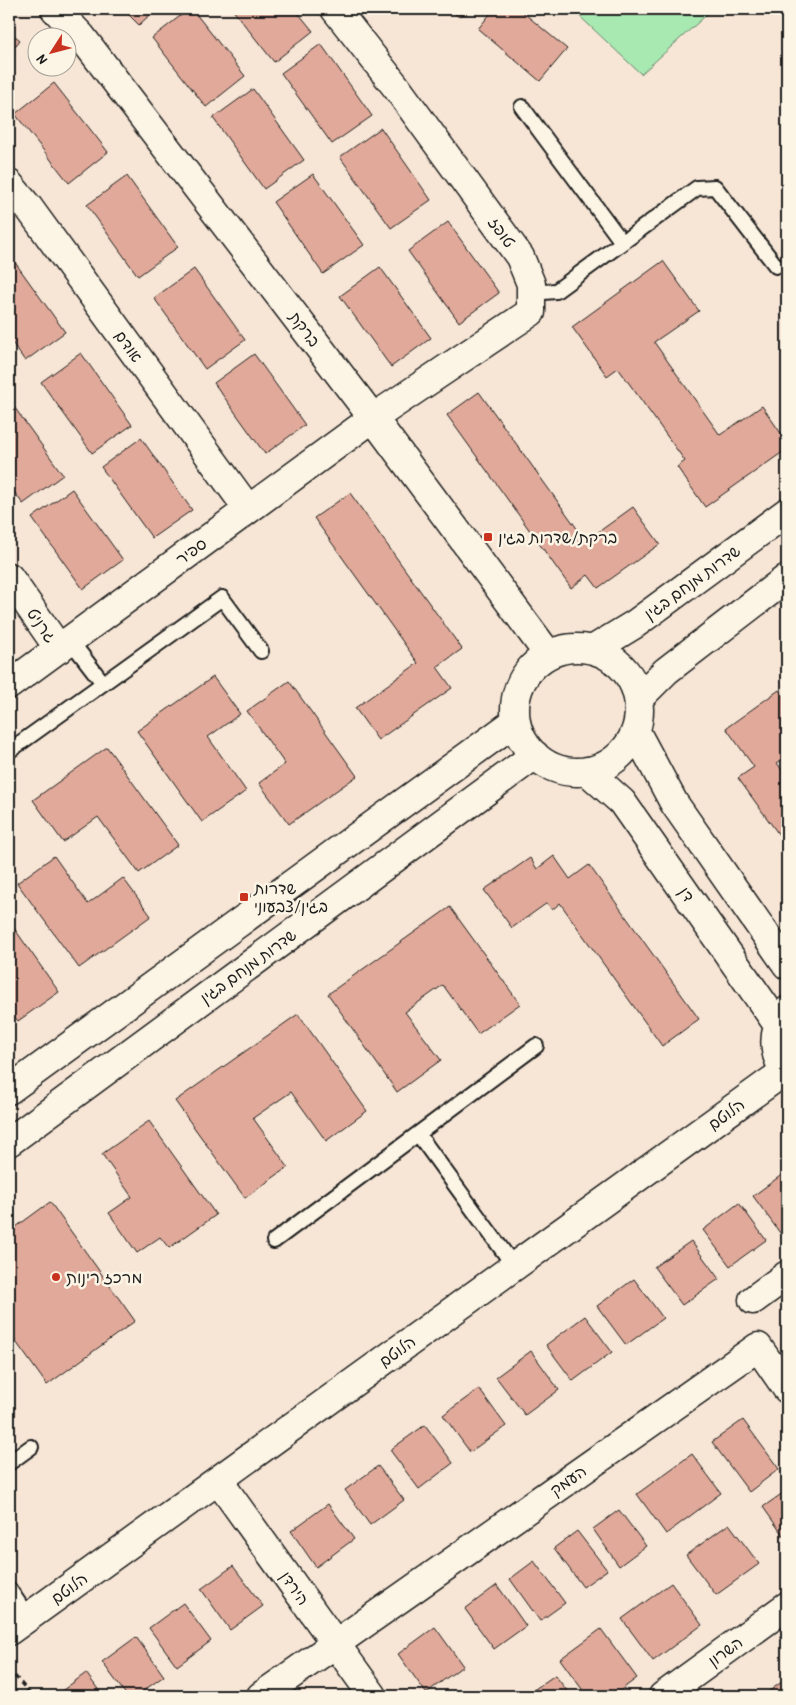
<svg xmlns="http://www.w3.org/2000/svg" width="796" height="1705" viewBox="0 0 796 1705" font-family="'Patrick Hand','Playpen Sans Hebrew',sans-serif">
	<rect width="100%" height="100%" fill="#f7e6d6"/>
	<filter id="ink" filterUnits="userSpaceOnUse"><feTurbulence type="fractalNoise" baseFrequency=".02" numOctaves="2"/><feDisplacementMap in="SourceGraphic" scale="10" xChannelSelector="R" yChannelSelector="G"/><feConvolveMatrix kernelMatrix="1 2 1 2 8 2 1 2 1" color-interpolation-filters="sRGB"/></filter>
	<g filter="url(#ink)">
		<path fill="#a8e9b2" stroke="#628267" d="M572,9H713L641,74Z"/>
		<path fill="#e1a999" stroke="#1c1c1c" d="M123,9H156L139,25Z
			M189,9H192L245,76L206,107L152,38Z
			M232,9H295L313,31L274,62Z
			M449,9H466L459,17Z
			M494,9H519L567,49L540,81L478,29Z
			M9,31L20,40L9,54Z
			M321,44L372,116L332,144L281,73Z
			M54,83L108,152L69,183L15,114Z
			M253,89L304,160L264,189L213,118Z
			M381,128L431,200L391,228L340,157Z
			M313,174L364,245L323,274L273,202Z
			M127,176L178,247L138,276L87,205Z
			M448,222L499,293L459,322L408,251Z
			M14,261L65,332L25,361L9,338V265Z
			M663,261L699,311L654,342L720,435L762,406L787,442V449L705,507L677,467L685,461L618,368L607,376L572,327Z
			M380,267L431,338L391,367L340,296Z
			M194,269L245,340L205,369L154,298Z
			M81,353L132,425L92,453L41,382Z
			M254,354L305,425L265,454L214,383Z
			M479,392L586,541L633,507L660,544L598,588L588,575L571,588L447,415Z
			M12,404L63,475L23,504L9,485V407Z
			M141,438L192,510L152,538L101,467Z
			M72,489L123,560L83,589L32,518Z
			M350,493L462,649L437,667L452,688L378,740L355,708L418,663L314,518Z
			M213,677L240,714L208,737L246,791L202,822L137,731Z
			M289,681L357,776L289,824L259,783L285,764L247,711Z
			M779,690L787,702V756L777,763L787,777V846L738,778L754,767L726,728Z
			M107,747L178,845L139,873L98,817L63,842L33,800Z
			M54,856L88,904L123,878L151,916L79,968L17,883Z
			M554,856L570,879L589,865L699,1019L662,1046L560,903L552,910L547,903L512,928L484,890L530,858L537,869Z
			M450,907L520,1004L478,1034L443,985L405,1012L441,1060L397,1092L328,994Z
			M9,921L59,992L18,1021L9,1010Z
			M298,1014L367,1111L326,1141L291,1092L253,1118L288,1167L245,1198L175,1101Z
			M149,1121L216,1215L169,1248L160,1237L137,1253L109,1213L132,1197L102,1154Z
			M787,1171V1227L780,1233L753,1196Z
			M50,1202L135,1321L47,1385L9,1332V1232Z
			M739,1203L766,1240L730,1266L703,1230Z
			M691,1241L719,1279L682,1305L654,1267Z
			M634,1279L663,1318L626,1345L597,1306Z
			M585,1316L612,1352L573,1381L546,1345Z
			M531,1351L559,1390L525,1415L496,1377Z
			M479,1389L506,1426L470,1452L443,1415Z
			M743,1420L779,1469L749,1492L712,1442Z
			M425,1425L453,1463L419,1489L390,1450Z
			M692,1454L721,1493L666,1534L637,1494Z
			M378,1466L404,1500L370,1525L345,1490Z
			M787,1490V1541L763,1507Z
			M328,1504L354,1539L316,1567L291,1531Z
			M619,1510L646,1546L619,1566L593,1529Z
			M729,1524L759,1564L716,1595L686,1555Z
			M577,1531L607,1570L583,1587L554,1548Z
			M534,1561L565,1603L540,1621L510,1579Z
			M233,1566L263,1606L230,1630L201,1589Z
			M671,1583L702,1625L653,1661L622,1619Z
			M497,1585L526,1626L494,1649L465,1609Z
			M183,1603L211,1641L177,1666L149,1628Z
			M435,1627L463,1666L426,1693L398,1654Z
			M601,1629L637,1678L613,1696H587L560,1659Z
			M136,1637L164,1676L136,1696H127L102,1662Z
			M86,1673L103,1696H55Z
			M555,1675L571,1696H525Z
			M787,1678V1696H766L764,1695Z"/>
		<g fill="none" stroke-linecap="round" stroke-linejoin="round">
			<g stroke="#1c1c1c" stroke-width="18">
				<path id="lane" d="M522,107L622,242
					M531,293L556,291L697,188L715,187L776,266
					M70,640L103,683
					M9,751L222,598L261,651
					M418,1134L514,1266
					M274,1241L536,1046
					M9,1463L31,1447
					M9,1589L28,1617"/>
			</g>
			<g stroke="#1c1c1c" stroke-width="31">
				<path id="street" d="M9,184L29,208L248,509
					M9,577L59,649
					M9,685L373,418L531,312V284L520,257L397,88L335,9
					M753,1300L787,1275
					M218,1480L373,1696
					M9,1631L785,1071
					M261,1696L758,1347L787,1389
					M663,1696L787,1606"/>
			</g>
			<g stroke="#1c1c1c" stroke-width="31">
				<path id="secondary" d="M55,9L81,36L373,418L548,654
					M515 710a62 62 0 1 1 124 0a62 62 0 1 1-124 0Z
					M594,649L635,624L787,512
					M639,698L666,671L787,578
					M636,732L674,803L787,965
					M587,771L622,802L778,1025
					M787,1011C772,1029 771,1054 787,1073
					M9,1090L516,721
					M9,1142L535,755"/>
			</g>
			<path stroke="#1c1c1c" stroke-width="3" stroke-dasharray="5 4" stroke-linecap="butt" d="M9,1669L32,1696"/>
			<use href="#lane" stroke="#fcf5e5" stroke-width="14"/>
			<use href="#street" stroke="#fcf5e5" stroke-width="28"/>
			<use href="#secondary" stroke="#fcf5e5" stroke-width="28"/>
		</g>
	</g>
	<g fill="#c8321e" stroke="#fcf5e5" stroke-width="2">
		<rect x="483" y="532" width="10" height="10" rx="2.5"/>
		<rect x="239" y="892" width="10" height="10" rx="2.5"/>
		<circle cx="56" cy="1277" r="5"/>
	</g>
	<g text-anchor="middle" stroke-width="5" stroke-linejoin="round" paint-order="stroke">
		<g font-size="16" fill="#1c1c1c" stroke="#fcf5e5">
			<text transform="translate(502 232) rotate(54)" y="6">טופז</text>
			<text transform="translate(305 329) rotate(53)" y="6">ברקת</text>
			<text transform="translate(129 346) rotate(54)" y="6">אודם</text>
			<text transform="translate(191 551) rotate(-36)" y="6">ספיר</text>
			<text transform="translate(692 582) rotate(-36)" y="6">שדרות מנחם בגין</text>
			<text transform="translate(42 625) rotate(55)" y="6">גרניט</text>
			<text transform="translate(687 894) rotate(55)" y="6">דן</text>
			<text transform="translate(248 966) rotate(-36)" y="6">שדרות מנחם בגין</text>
			<text transform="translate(726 1114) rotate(-36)" y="6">הלוטם</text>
			<text transform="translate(397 1351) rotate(-36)" y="6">הלוטם</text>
			<text transform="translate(568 1480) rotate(-35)" y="6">העמק</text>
			<text transform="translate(69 1588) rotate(-36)" y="6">הלוטם</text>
			<text transform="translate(295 1588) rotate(55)" y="6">הירדן</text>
			<text transform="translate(725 1651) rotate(-36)" y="6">השרון</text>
		</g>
		<g font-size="16" fill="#1c1c1c" stroke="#fcf5e5" text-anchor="start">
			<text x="498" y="543">ברקת/שדרות בגין</text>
			<text x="254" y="894">שדרות<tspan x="254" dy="18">בגין/צבעוני</tspan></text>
			<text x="66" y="1283">מרכז רינות</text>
		</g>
	</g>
	<rect width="796" height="1705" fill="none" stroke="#fcf5e5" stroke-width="30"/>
	<rect x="15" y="15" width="766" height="1675" fill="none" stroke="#1c1c1c" stroke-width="2" filter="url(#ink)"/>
	<g transform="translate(52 52) rotate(234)"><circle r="24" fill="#fcf5e5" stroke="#a29e95"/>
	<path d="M0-4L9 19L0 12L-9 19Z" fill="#c8321e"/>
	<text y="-8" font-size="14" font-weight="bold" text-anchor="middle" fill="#1c1c1c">N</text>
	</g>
</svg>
